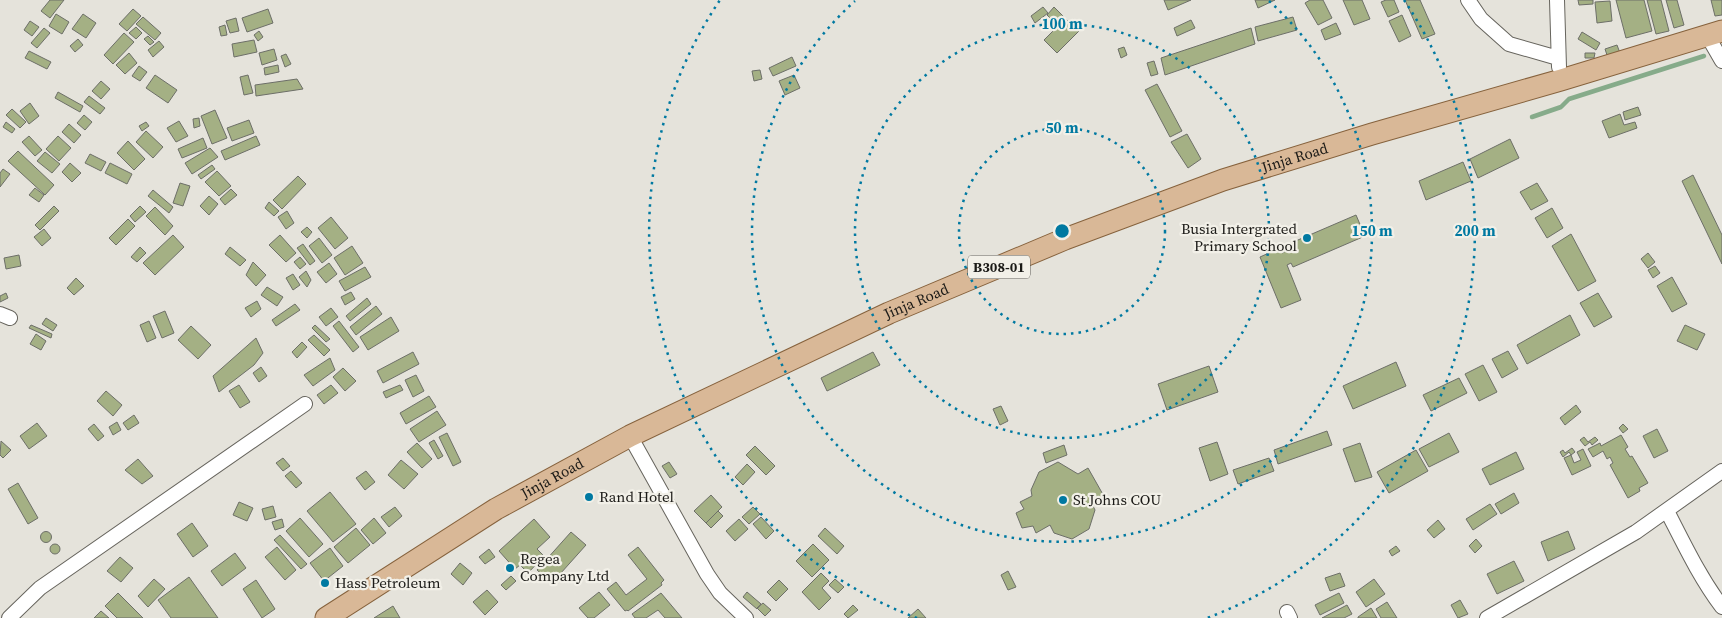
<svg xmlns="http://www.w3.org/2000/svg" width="1722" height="618" viewBox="0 0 1722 618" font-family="'Source Serif 4',serif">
	<rect width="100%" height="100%" fill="#e5e3db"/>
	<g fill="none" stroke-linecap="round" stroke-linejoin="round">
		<path stroke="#86ab8a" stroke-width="4.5" d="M1532,117L1561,107L1569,99L1704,56"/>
	</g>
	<path fill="#a4b084" stroke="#6d6f68" d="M50,0H64L50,18L41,11Z
		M1164,0H1191L1168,10Z
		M1255,0H1275L1258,8Z
		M1310,0H1323L1332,18L1318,25L1305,3Z
		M1343,0H1362L1370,19L1354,25Z
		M1386,0H1394L1399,12L1388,17L1381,2Z
		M1405,0H1420L1435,34L1422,39Z
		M1578,0H1593V4L1579,5Z
		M1616,0H1644L1652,31L1626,38Z
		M1647,0H1661L1669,31L1656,34Z
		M1666,0H1677L1684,25L1674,28Z
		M1711,0H1722V15L1715,16Z
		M1610,1L1612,21L1597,23L1595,2Z
		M1043,7L1048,13L1035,23L1031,16Z
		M1054,7L1069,22L1071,20L1080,30L1057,53L1044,40L1058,26L1047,15Z
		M133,9L141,16L127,31L119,24Z
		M268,9L273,23L247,32L242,18Z
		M56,14L69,22L62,34L49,26Z
		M83,14L96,23L86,38L72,29Z
		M1402,15L1411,36L1399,42L1389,21Z
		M143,17L161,33L155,40L136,24Z
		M1293,17L1297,30L1258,41L1255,27Z
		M236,18L239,31L230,33L226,21Z
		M1191,20L1195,28L1177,36L1174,28Z
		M30,21L39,27L32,36L24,30Z
		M1336,23L1341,34L1325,40L1321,30Z
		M225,25L227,35L221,36L219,27Z
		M136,27L142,33L136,39L129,33Z
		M44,28L50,33L37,48L31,43Z
		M1251,28L1255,44L1165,75L1161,58Z
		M259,31L263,37L258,41L254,35Z
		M1582,32L1600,43L1596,50L1578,39Z
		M124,33L134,42L113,64L104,55Z
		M148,36L154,42L150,45L144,39Z
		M78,39L83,45L75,52L70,46Z
		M254,40L257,52L234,57L232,44Z
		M159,41L164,47L153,57L148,50Z
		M1617,45L1620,53L1608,58L1605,49Z
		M1124,47L1127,55L1121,58L1118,49Z
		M274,49L277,60L262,65L259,53Z
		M29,51L51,62L47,69L25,58Z
		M129,53L137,63L125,74L116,65Z
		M1585,53H1595L1594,58H1585Z
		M286,54L291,64L285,67L281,56Z
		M792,57L796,66L773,76L769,68Z
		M1154,61L1158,74L1151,76L1147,63Z
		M278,65L279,72L265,75L264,68Z
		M139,66L147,72L140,81L132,76Z
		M760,70L762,79L754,81L752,71Z
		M155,75L177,90L168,103L146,88Z
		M248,75L253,93L244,95L240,77Z
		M794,75L800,88L785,95L779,81Z
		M297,79L303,89L256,96L255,85Z
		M101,81L110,89L101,99L92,91Z
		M1157,84L1182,131L1170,137L1145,90Z
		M58,92L83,106L80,112L55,98Z
		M89,96L105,108L100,114L84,102Z
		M30,103L39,116L29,124L20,111Z
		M1638,107L1641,115L1625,120L1623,112Z
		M12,109L26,122L20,128L6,115Z
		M215,110L227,138L212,144L201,116Z
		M1620,114L1624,125L1635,122L1637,128L1609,138L1602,121Z
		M84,115L92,122L85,130L77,123Z
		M199,118L200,126L194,128L193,119Z
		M249,120L254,133L232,141L227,128Z
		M179,121L188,136L176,142L167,128Z
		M6,122L15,129L12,133L3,127Z
		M146,122L149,126L142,131L139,126Z
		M69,124L81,135L74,143L62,132Z
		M146,131L163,147L153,158L136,142Z
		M1187,134L1201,159L1188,168L1171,142Z
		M29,136L42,150L35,156L22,142Z
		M58,136L71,148L59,161L46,149Z
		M256,136L260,145L225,160L221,151Z
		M203,138L207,148L182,158L178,149Z
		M1510,139L1519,158L1478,178L1470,159Z
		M128,141L145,159L134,170L117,153Z
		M210,148L218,157L192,174L185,163Z
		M18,151L54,185L45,195L8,161Z
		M45,152L60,164L52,173L37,161Z
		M90,154L106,162L101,171L85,163Z
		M1463,162L1471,181L1426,200L1419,181Z
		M70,163L81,173L72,182L62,172Z
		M110,163L132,174L127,184L105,173Z
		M212,165L215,169L201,179L198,175Z
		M3,169L10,174L0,187V173Z
		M217,171L231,186L219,196L205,182Z
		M1693,175L1722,235V264L1682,181Z
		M298,176L306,184L282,209L273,200Z
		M180,183L190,186L183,206L173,203Z
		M1537,183L1548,201L1531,210L1520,192Z
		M35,188L44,195L39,202L29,195Z
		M231,189L237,195L225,205L220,199Z
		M153,190L173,207L169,213L148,196Z
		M209,196L218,204L209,215L200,206Z
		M269,202L279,211L274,216L265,208Z
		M54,206L59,211L40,230L35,225Z
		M140,206L146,212L135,222L130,216Z
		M155,207L173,226L165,235L146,216Z
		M1552,208L1563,228L1547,238L1535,218Z
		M287,211L294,223L286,229L278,217Z
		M1356,215L1365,236L1293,267L1291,263L1287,265L1301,300L1281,308L1260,257L1280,248L1282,253L1286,251L1284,246Z
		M331,217L348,238L335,249L318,228Z
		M128,219L135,226L116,245L109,238Z
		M307,227L312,232L307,238L301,232Z
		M44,229L51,238L42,246L34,237Z
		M1571,234L1596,281L1578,291L1552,246Z
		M173,235L184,247L155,275L143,263Z
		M280,235L296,253L286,262L269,245Z
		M319,238L332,255L322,263L309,246Z
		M303,244L315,261L310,265L297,248Z
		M352,246L363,263L345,275L334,258Z
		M140,247L146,253L137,262L131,257Z
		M230,247L246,260L240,266L225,254Z
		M1648,253L1655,262L1648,268L1641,259Z
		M19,255L21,266L6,269L4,258Z
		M300,257L306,264L300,269L294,262Z
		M253,262L266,275L256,286L246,275Z
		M329,263L337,274L326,283L317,272Z
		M1655,266L1660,273L1653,278L1648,270Z
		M365,267L371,277L345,291L339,281Z
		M306,271L311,280L307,287L299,277Z
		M293,274L300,285L293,290L286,278Z
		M1672,277L1687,304L1672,312L1657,286Z
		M76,278L84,286L74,295L67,288Z
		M267,287L283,297L277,306L261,295Z
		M351,292L355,299L345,305L341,297Z
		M6,293L8,298L0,302V296Z
		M1598,293L1612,317L1594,327L1580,303Z
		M367,298L371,304L350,321L346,316Z
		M257,301L261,309L251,317L245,308Z
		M295,304L300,310L276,326L272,320Z
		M376,306L382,314L356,335L350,327Z
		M331,308L338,317L326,326L319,317Z
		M165,311L174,333L162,338L153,316Z
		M1570,315L1580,335L1527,364L1517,345Z
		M391,317L399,331L368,350L360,337Z
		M46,318L57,325L53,331L42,324Z
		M149,321L156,338L147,342L140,325Z
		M339,321L359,347L353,352L333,326Z
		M31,325L52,334L51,338L29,328Z
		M315,325L330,339L326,342L312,328Z
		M1685,325L1705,334L1697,350L1677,341Z
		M191,326L211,345L198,359L178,340Z
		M36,334L46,341L41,350L30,344Z
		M314,335L330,350L324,356L308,340Z
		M256,338L263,353L254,365L219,392L213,376Z
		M302,342L307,347L297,358L292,352Z
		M1508,351L1518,369L1502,378L1492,359Z
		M413,352L419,364L383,383L377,371Z
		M873,352L880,365L827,391L821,378Z
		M330,358L335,370L313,386L304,375Z
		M1396,362L1406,386L1353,409L1343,386Z
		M1483,365L1497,392L1479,401L1465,374Z
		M1209,366L1218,392L1167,410L1158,384Z
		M261,367L267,376L259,382L253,373Z
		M343,368L356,381L345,391L333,377Z
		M416,375L424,391L413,397L405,380Z
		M1459,378L1467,393L1431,411L1423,395Z
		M239,385L250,402L240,408L229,391Z
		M331,385L338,393L324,404L317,395Z
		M400,385L403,390L386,398L383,392Z
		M106,391L122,405L113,416L97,401Z
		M429,396L436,407L406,424L400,413Z
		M1576,405L1581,412L1565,425L1560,418Z
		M1001,406L1008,421L1000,425L993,409Z
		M437,411L446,425L419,442L410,429Z
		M134,415L139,423L128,430L123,423Z
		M117,422L121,430L113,435L109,427Z
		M37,423L47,436L29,449L20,436Z
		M94,424L104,436L98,441L88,429Z
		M1623,424L1628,429L1623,433L1619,428Z
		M1657,429L1668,451L1654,458L1643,436Z
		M1327,431L1332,445L1278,464L1274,450Z
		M447,433L461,462L453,466L439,437Z
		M1449,433L1459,452L1429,467L1419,449Z
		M1621,435L1628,447L1625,449L1630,457L1632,456L1648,483L1639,488L1640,491L1628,498L1610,465L1613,463L1610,457L1607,459L1603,451L1593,457L1588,449L1600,443L1601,446Z
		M1584,437L1588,442L1595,437L1598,440L1592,445L1590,442L1585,446L1580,440Z
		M434,440L443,456L438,459L429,443Z
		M1,441L11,450L3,458L0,455Z
		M1217,442L1228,474L1210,481L1199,448Z
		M417,443L432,459L422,468L407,452Z
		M1360,443L1372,477L1355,482L1343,449Z
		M1064,445L1067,455L1046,463L1043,453Z
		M755,446L775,466L766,475L746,455Z
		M1572,448L1575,452L1571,455L1569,452L1563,457L1560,452L1563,450L1565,453Z
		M1583,449L1591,466L1572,475L1564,458L1571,455L1574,463L1581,460L1577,452Z
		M1416,450L1428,471L1389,493L1377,472Z
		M1516,452L1524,469L1490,485L1482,469Z
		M283,458L290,466L283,471L276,463Z
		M1269,458L1274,471L1238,484L1233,470Z
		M138,459L153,476L142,484L125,470Z
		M401,460L418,474L404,489L388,475Z
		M669,462L677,474L670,478L662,466Z
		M1058,462L1078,474L1088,468L1105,498L1093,506L1095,510L1089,529L1072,539L1054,533L1050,525L1036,533L1033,526L1022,528L1016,513L1024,509L1020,502L1032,496L1031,490L1039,472Z
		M747,464L755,472L743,485L735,477Z
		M291,471L302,483L296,488L285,476Z
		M366,471L375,482L365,490L356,478Z
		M18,483L38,518L28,524L8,489Z
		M330,492L356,524L333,542L307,511Z
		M1514,493L1519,503L1501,514L1495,504Z
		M711,495L722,507L706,523L694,511Z
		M239,502L253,508L247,521L233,515Z
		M1490,504L1497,514L1473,530L1466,519Z
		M273,506L276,517L265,520L262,509Z
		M395,507L402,516L389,527L381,517Z
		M753,507L760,514L749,524L742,517Z
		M718,511L723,516L711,528L706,523Z
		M761,517L774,531L766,539L753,524Z
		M300,518L323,544L309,557L286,531Z
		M374,518L386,533L373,544L361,530Z
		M282,519L284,527L275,530L272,522Z
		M534,519L550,537L537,549L544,556L528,573L520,565L515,569L499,551Z
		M739,519L748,529L735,541L726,531Z
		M1438,520L1445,529L1434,538L1427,530Z
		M192,523L208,546L193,557L177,534Z
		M356,528L370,545L348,563L334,547Z
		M825,528L844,546L837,554L818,536Z
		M1568,531L1575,549L1548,561L1541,542Z
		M40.5 537a5.5 5.5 0 1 1 11 0a5.5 5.5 0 1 1-11 0Z
		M571,532L586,545L552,583L537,570Z
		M280,535L307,564L301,569L274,540Z
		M1476,539L1482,546L1475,553L1469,546Z
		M50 549a5 5 0 1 1 10 0a5 5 0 1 1-10 0Z
		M813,544L829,560L812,577L796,561Z
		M1396,546L1400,551L1392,556L1389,551Z
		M277,547L296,570L285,580L265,557Z
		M638,547L664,580L661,583L662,585L628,611L627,610L625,611L607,589L616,582L626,595L647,579L628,555Z
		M330,548L343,566L324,581L310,563Z
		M489,549L495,557L485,564L479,557Z
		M235,553L246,568L222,586L211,571Z
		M120,557L133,568L121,582L107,571Z
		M1514,561L1524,581L1497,594L1487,574Z
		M460,563L472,573L463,585L451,574Z
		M1008,571L1016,587L1008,590L1001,575Z
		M821,573L829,581L822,588L831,598L819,610L802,592Z
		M1340,573L1345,586L1330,591L1325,578Z
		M511,576L516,581L506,590L501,585Z
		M189,577L218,618H171L158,600Z
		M154,579L165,589L148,607L138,596Z
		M835,579L844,587L838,593L829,585Z
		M1374,579L1385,594L1366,607L1356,592Z
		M256,580L275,609L262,618L243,589Z
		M779,580L788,589L776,601L767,592Z
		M487,590L498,602L485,615L473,602Z
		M599,592L610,605L594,618H588L579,608Z
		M747,592L761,604L757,609L743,597Z
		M118,593L143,618H117L105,606Z
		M661,593L682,618H665L658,610L646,618H635L632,614Z
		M1339,593L1344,603L1320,615L1315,605Z
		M1460,600L1468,614L1458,618L1451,605Z
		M1387,602L1397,618H1381L1376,609Z
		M763,603L771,610L765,616L757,608Z
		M853,605L858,610L848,618L844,614Z
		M1347,605L1352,614L1344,618H1322Z
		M393,606L400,618H374Z
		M1371,608L1377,618H1358V617Z
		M918,609L926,618H908Z
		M101,611L109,618H94Z"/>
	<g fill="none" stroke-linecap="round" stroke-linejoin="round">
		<g stroke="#66645d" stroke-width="16">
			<path id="street" d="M1468,0L1481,19L1509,44L1558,58
				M1557,0L1559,67
				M1707,35L1722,61
				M0,314L10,318
				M630,436L707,574L720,593L746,618
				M1667,511C1684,544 1700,578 1722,607
				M1287,612L1290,618
				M9,618L40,588L305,404
				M1487,618L1636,532L1722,471"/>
		</g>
		<g stroke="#86623d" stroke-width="23">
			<g id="primary">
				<path id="s1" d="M326,618L496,509L630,436L889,313L1065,239L1223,180L1372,134L1561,80L1722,31"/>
			</g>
		</g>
		<use href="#street" stroke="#fff" stroke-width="14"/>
		<use href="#primary" stroke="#d9b897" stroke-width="21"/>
	</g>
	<g fill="none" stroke="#0079a1" stroke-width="2.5" stroke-dasharray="2.5 5">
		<circle cx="1062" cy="231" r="103"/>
		<circle cx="1062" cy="231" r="207"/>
		<path d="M1269 1A310 310 0 1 1 855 1"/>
		<path d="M917 618A413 413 0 0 1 720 0M1404 0A413 413 0 0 1 1207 618"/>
	</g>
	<g fill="#0079a1" stroke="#f2f0e8" stroke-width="2">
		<circle cx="1307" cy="238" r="5"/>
		<circle cx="589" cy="497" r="5"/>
		<circle cx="1063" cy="500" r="5"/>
		<circle cx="510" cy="568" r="5"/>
		<circle cx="325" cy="583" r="5"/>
	</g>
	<g text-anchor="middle" stroke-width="4.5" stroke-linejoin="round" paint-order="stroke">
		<rect fill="#f2f0e8" stroke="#5c5a56" stroke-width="1" x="968" y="255.5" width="62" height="23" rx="4"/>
		<g font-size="14" font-weight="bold" fill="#1b1a17">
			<text x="999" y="272">B308-01</text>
		</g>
		<g font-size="15" fill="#1b1a17" stroke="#f2f0e8">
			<text dy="5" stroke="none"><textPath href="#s1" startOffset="1076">Jinja Road</textPath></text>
			<text dy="5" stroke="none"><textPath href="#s1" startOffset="671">Jinja Road</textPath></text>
			<text dy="5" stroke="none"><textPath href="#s1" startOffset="266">Jinja Road</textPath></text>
		</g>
		<g font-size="15" fill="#1b1a17" stroke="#f2f0e8" text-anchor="start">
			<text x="1297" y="234" text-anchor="end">Busia Intergrated<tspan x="1297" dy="17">Primary School</tspan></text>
			<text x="599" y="502">Rand Hotel</text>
			<text x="1073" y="505">St Johns COU</text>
			<text x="520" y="564">Regea<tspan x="520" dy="17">Company Ltd</tspan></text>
			<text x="335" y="588">Hass Petroleum</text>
		</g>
	</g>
	<circle cx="1062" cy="231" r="8" fill="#0079a1" stroke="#f2f0e8" stroke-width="2.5"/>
	<g font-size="15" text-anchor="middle" font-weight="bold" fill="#0079a1" stroke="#f2f0e8" stroke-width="4.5" stroke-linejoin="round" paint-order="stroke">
		<text x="1062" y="29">100 m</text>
		<text x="1062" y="133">50 m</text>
		<text x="1372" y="236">150 m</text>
		<text x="1475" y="236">200 m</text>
	</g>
</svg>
